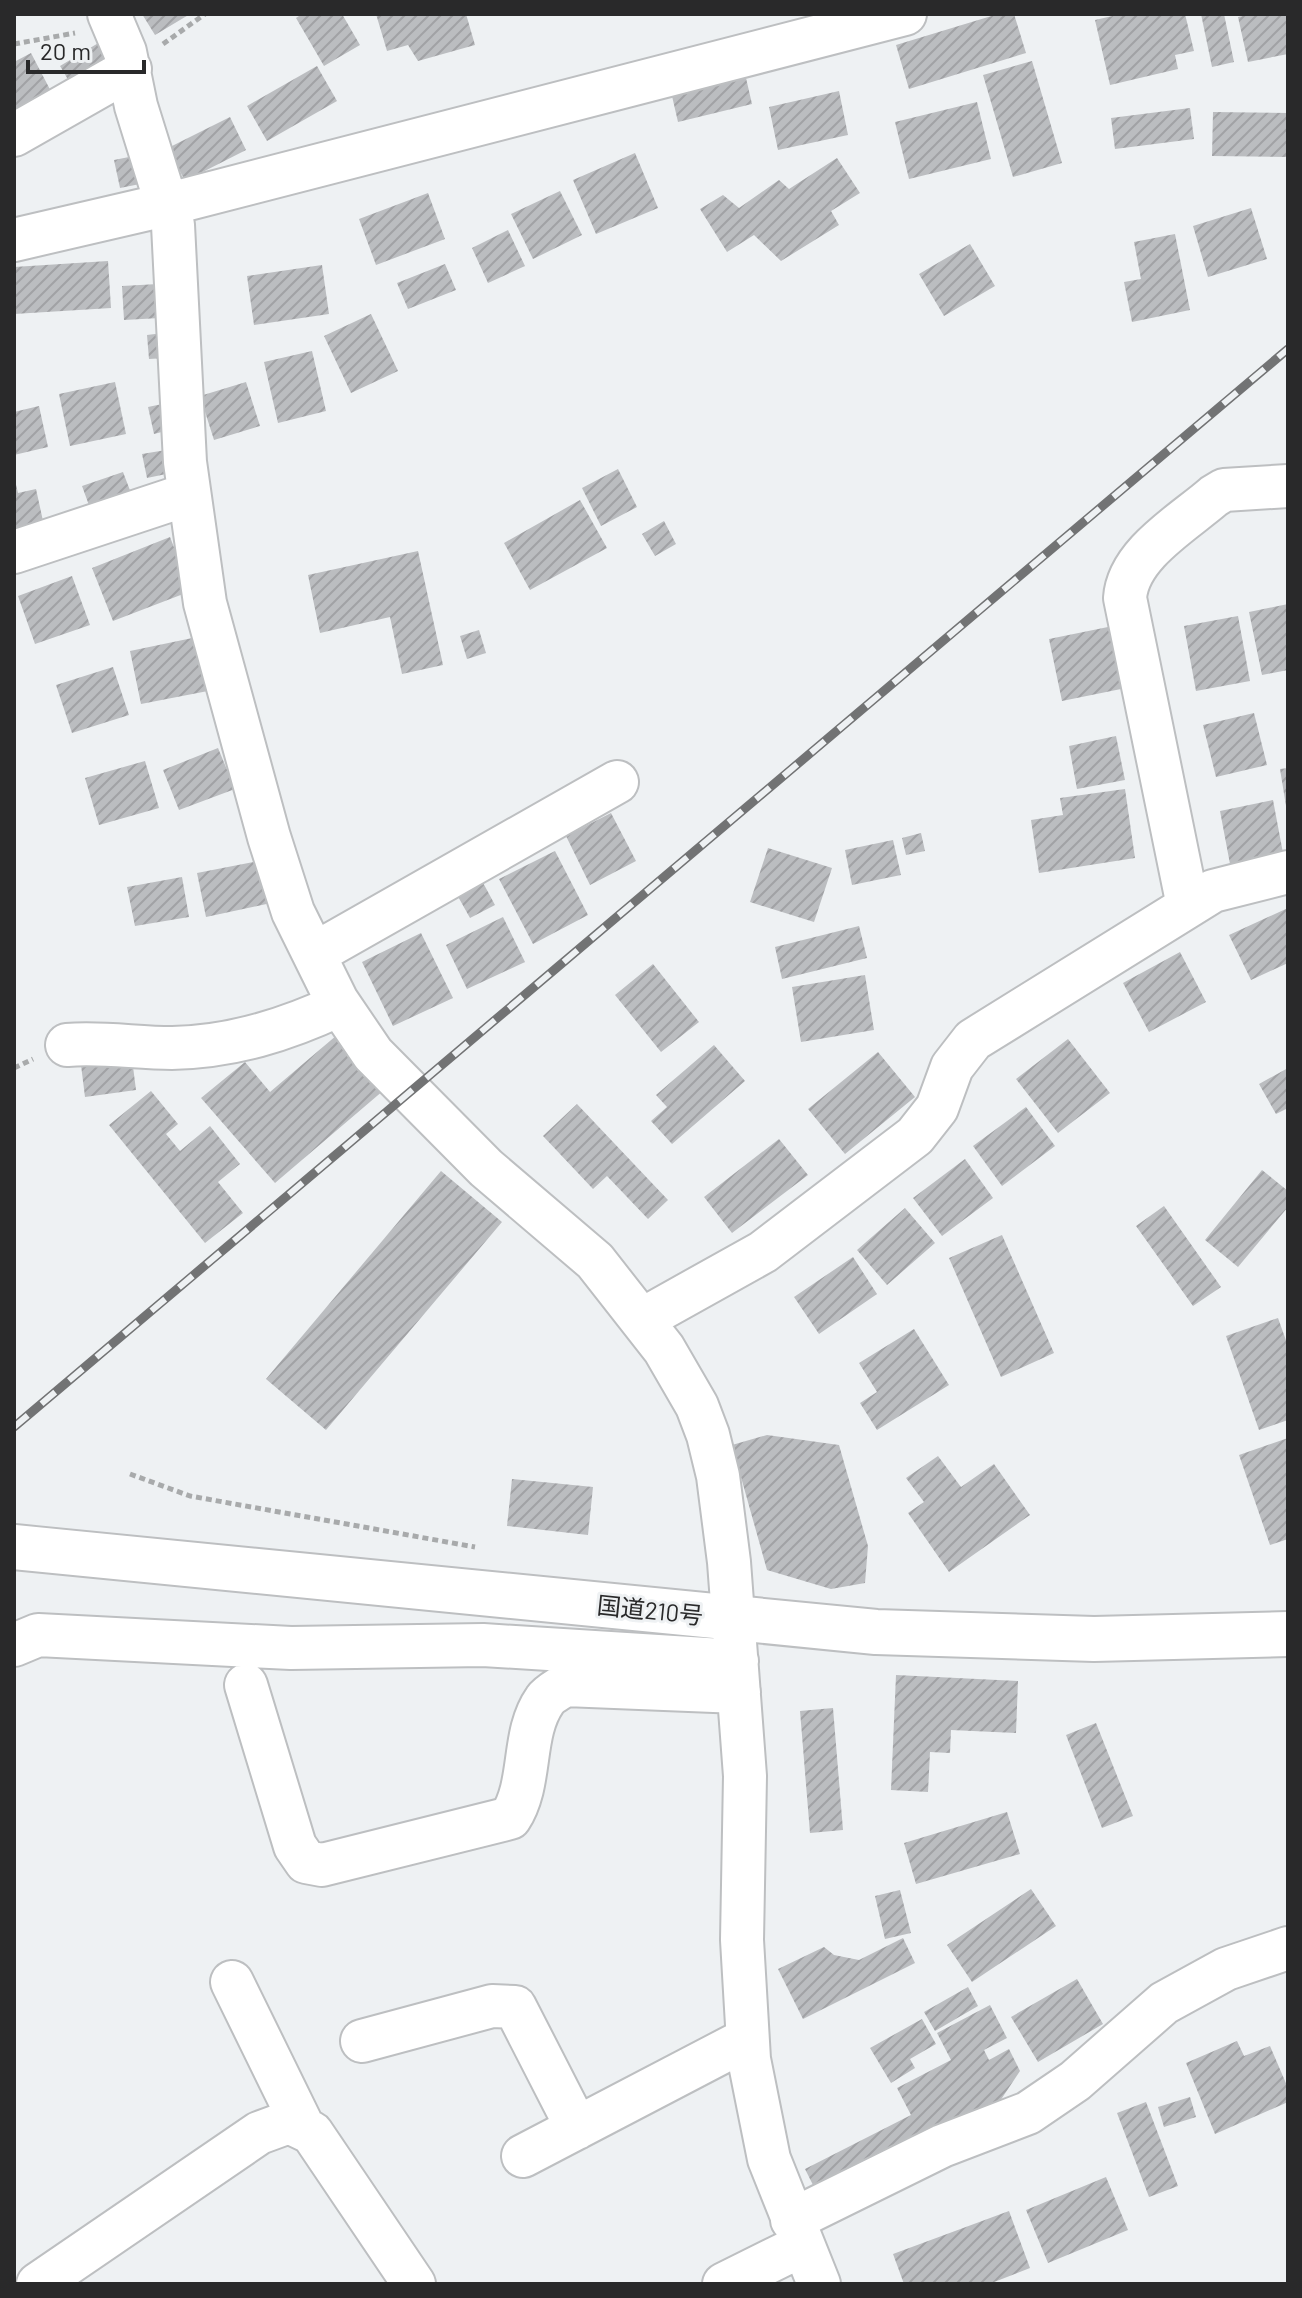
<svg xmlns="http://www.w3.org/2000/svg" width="1302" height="2298" viewBox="0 0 1302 2298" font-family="Barlow,'Noto Sans JP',sans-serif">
	<defs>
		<pattern id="building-hatch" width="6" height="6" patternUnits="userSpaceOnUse" patternTransform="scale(2)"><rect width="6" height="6" fill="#bbbdc0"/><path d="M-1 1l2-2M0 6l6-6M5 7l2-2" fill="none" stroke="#a1a2a5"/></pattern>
	</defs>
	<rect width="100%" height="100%" fill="#eef1f3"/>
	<path fill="url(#building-hatch)" d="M142,14H190L155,35Z
		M302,14H342L360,45L324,66L296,18Z
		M376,14H466L475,45L418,61L408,45L387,51Z
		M998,14H1014L1026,53L909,89L896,45Z
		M1121,14H1185L1194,51L1175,55L1178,69L1110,85L1095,20Z
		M1201,14H1224L1234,62L1212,67Z
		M1252,14H1288V54L1248,62L1238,17Z
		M100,42L116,70L76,93L60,66Z
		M31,53L56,101L21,119L14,105V62Z
		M1032,61L1062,163L1013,177L983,75Z
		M317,66L337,101L267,141L247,106Z
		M746,78L752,104L678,122L672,96Z
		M839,91L848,135L778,150L769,107Z
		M977,102L991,159L909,179L895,122Z
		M1190,108L1194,139L1115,149L1111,118Z
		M1213,112L1288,113V157L1212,156Z
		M230,117L246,150L185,181L168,148Z
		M635,153L658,208L596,234L573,180Z
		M144,154L150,182L120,188L114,160Z
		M837,158L860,193L831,211L839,225L781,261L754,235L727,252L700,209L723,195L739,208L779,180L789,189Z
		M560,191L582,235L533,259L511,214Z
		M428,193L445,239L376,265L359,219Z
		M1251,208L1267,259L1208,277L1193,226Z
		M508,230L525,266L488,283L472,248Z
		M1175,234L1190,310L1132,322L1124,282L1141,279L1134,242Z
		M970,244L995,286L944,316L919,274Z
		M108,261L111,308L14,314V267Z
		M445,264L456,290L408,309L397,283Z
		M322,265L329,314L254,325L247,276Z
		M158,284L160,318L124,320L122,286Z
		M371,314L398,371L351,393L324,336Z
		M163,333L166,358L149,359L147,335Z
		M312,351L326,411L278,423L264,362Z
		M115,382L126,434L70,446L59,394Z
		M246,382L260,426L214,440L200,396Z
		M167,403L173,429L154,434L148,407Z
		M39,406L48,447L14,455V412Z
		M166,450L171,473L147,478L142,454Z
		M618,469L637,507L601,526L582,488Z
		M123,472L131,493L90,508L82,486Z
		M15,480L18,493L36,489L43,521L14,528Z
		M580,500L607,548L530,590L504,543Z
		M664,521L676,544L655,556L642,534Z
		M170,537L191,591L113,621L92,568Z
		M418,551L443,665L402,674L390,617L320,633L308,575Z
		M72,576L90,625L35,644L18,596Z
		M1288,604V670L1262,675L1249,612Z
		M1238,616L1250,681L1196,691L1184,626Z
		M1108,627L1121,689L1062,701L1049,639Z
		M479,630L486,653L467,659L460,636Z
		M202,636L213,690L141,704L130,651Z
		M113,667L129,715L72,733L56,685Z
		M1254,713L1267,765L1216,777L1203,725Z
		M1116,736L1125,780L1077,789L1069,746Z
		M218,748L235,789L179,810L163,770Z
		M145,761L159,808L99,825L85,778Z
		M1288,768V806H1286L1280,769Z
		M1125,789L1135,858L1039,873L1031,820L1063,815L1060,798Z
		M1273,800L1283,853L1230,864L1220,811Z
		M611,813L636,861L590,885L566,836Z
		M921,833L925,851L906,855L902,838Z
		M893,840L901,875L852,885L845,850Z
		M768,848L832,868L814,922L750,902Z
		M555,851L588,915L533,944L499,879Z
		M263,860L271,903L206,917L197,873Z
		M182,877L189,917L135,926L127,887Z
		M481,879L495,905L470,918L456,893Z
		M1288,908V963L1251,980L1229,935Z
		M503,917L525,962L467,989L446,945Z
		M859,926L867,958L782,979L775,947Z
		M421,933L453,998L393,1026L362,962Z
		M1180,952L1206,1002L1149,1032L1123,983Z
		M653,964L699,1022L661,1052L615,995Z
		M865,975L874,1030L801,1042L792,987Z
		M337,1035L384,1090L275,1183L201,1098L245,1062L270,1092Z
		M1068,1039L1110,1093L1058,1133L1016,1079Z
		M714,1045L745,1081L672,1144L651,1121L667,1107L656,1095Z
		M131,1051L136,1090L85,1097L80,1057Z
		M878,1052L915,1097L845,1154L808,1109Z
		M1288,1068V1108L1276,1114L1259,1084Z
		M151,1091L178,1124L166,1134L180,1151L210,1126L240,1164L218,1182L243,1213L205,1243L109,1125Z
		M577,1104L668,1200L648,1219L607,1176L593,1189L543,1136Z
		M1026,1107L1055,1146L1002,1186L973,1146Z
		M779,1139L808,1175L732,1233L704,1197Z
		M965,1159L993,1198L942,1236L913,1198Z
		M1262,1170L1288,1191V1207L1238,1267L1205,1240Z
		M441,1171L502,1222L326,1430L266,1379Z
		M1164,1206L1221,1287L1193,1306L1136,1226Z
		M905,1208L935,1243L887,1285L857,1250Z
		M1002,1235L1054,1353L1001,1377L949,1258Z
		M853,1257L877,1294L819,1334L794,1297Z
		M1278,1318L1288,1346V1420L1259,1430L1226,1336Z
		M914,1329L949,1385L877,1430L860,1403L877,1392L859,1363Z
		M767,1435L839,1445L868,1546L865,1583L831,1589L767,1570L732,1445Z
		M1288,1438V1539L1270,1545L1239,1455Z
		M938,1456L961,1487L994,1464L1030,1515L949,1572L908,1513L924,1502L906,1478Z
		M512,1479L593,1487L588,1535L507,1526Z
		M896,1675L1018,1681L1016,1733L951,1730L950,1753L930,1752L928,1792L891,1790Z
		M833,1708L843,1830L810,1833L800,1711Z
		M1096,1723L1133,1816L1102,1828L1066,1735Z
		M1007,1812L1020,1854L916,1884L904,1843Z
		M1031,1889L1056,1926L972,1982L947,1945Z
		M900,1890L911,1933L885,1939L875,1896Z
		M903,1938L915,1963L803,2019L778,1969L824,1947L834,1955L859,1960Z
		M1077,1979L1103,2024L1038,2062L1011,2017Z
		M968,1987L978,2006L935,2031L924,2012Z
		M990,2005L1007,2038L984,2050L989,2060L1009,2049L1020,2071L996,2107L968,2122L940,2123L814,2187L805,2169L911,2115L897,2088L951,2060L937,2033Z
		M922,2019L936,2044L910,2059L915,2068L891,2083L870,2048Z
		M1237,2041L1244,2056L1270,2046L1288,2088V2102L1215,2134L1186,2063Z
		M1190,2097L1196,2117L1164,2127L1158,2107Z
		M1146,2102L1178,2186L1149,2197L1117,2113Z
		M1106,2177L1128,2230L1048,2263L1026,2210Z
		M1009,2211L1030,2268L989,2284H904L893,2254Z"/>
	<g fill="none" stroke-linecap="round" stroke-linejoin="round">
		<g stroke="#bdbfc1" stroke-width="46">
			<path id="minor" d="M109,14L125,52L136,106L173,225L185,462L205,603L269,837L293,912L337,1001L373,1054L486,1168L595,1261L664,1349L697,1406L708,1435L718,1476L729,1562L745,1776L742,1940L749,2059L769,2159L819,2284
				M14,135L130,69
				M14,240L169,204L905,14
				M14,552L189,494
				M1188,906L1125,598C1128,554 1183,523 1214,496L1224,490L1288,486
				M314,954L617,782
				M67,1045C102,1042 137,1048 172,1048C232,1047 286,1030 339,1005
				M643,1319L763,1252L915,1136L937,1108L952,1067L973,1040L1213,891L1288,872
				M14,1645L38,1635L291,1648L483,1645L737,1661
				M246,1685L295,1846L306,1862L322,1865L510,1818C533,1783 521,1734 545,1700C549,1694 559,1689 565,1685L739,1692
				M232,1982L304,2129
				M362,2041L492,2006L515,2007L577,2128
				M523,2156L747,2039
				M792,2220L942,2146L1028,2113L1075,2081L1164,2003L1226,1969L1288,1948
				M38,2284L259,2133L289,2122L312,2133L414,2284
				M724,2284L803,2245"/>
		</g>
		<g stroke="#bdbfc1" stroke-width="48">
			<path id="highway" d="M14,1547L876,1632L1094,1639L1288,1634"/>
		</g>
		<path stroke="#a8aaab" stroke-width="5" stroke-dasharray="6 4" stroke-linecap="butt" d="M14,44L75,33
			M163,44L205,14
			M14,1068L33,1059
			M130,1474L190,1496L475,1547"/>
		<use href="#minor" stroke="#fff" stroke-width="42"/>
		<use href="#highway" stroke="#fff" stroke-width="44"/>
		<g stroke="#727374" stroke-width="9">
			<path id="rail" d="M14,1427L1288,349"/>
		</g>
		<use href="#rail" stroke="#eef1f3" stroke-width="6" stroke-dasharray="18" stroke-linecap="butt"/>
	</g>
	<g text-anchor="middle" stroke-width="6" stroke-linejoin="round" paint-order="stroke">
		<g font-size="24" fill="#29292a" stroke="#eef1f3">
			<text transform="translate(650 1611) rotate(6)" y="8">国道210号</text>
		</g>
	</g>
	<rect width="1302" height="2298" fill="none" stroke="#29292a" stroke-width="32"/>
	<path d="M28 60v12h116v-12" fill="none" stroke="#29292a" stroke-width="4"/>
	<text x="40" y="60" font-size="24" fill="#29292a" stroke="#eef1f3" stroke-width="6" paint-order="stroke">20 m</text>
</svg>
